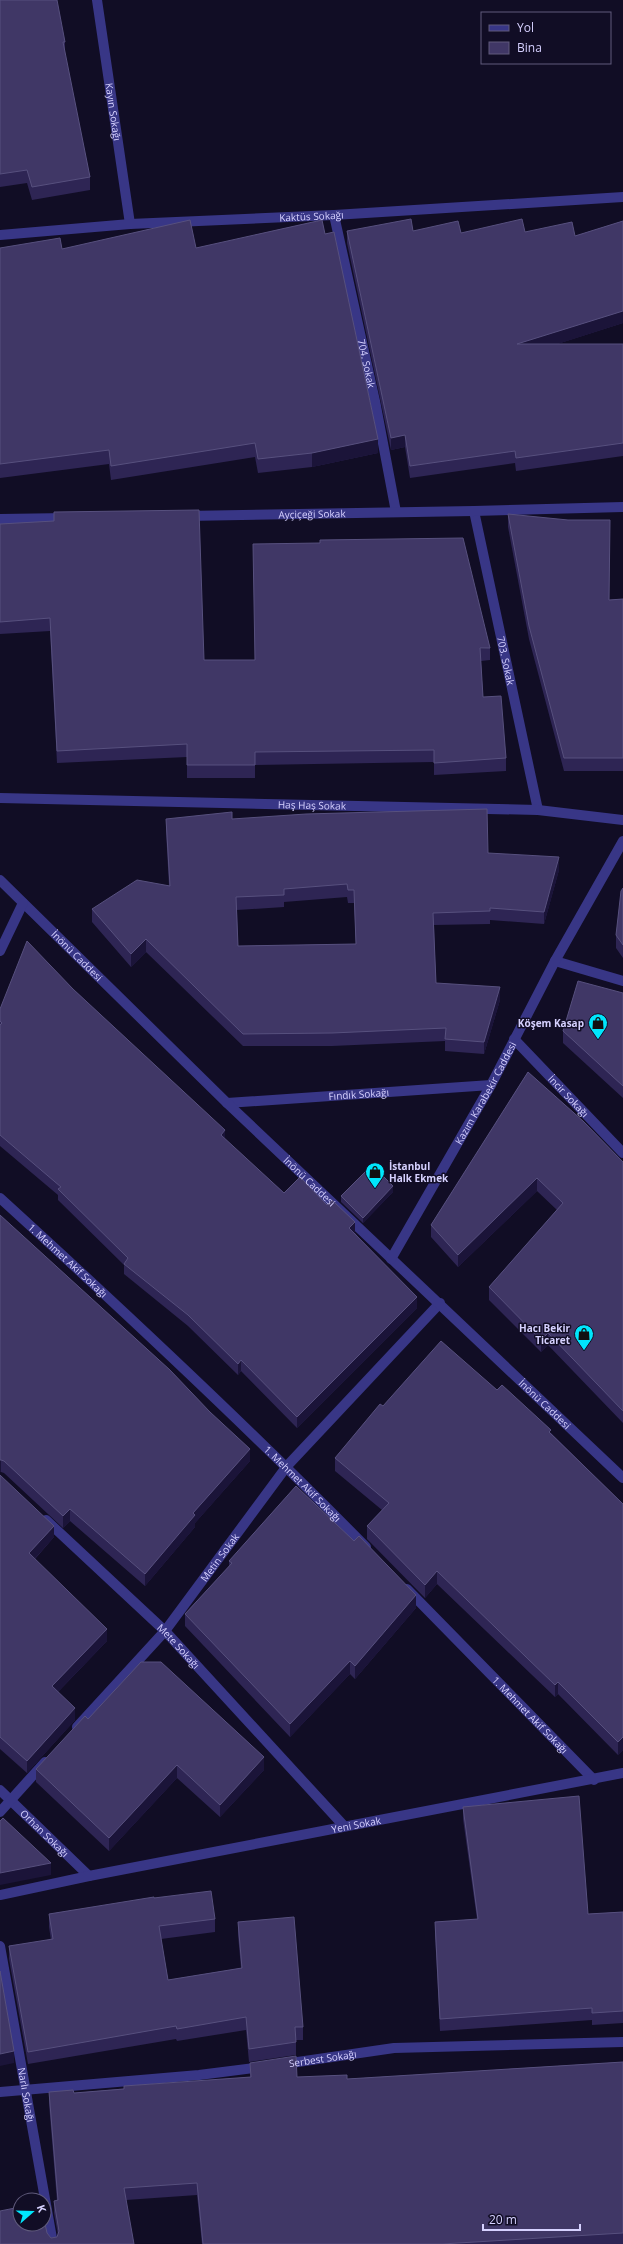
<svg xmlns="http://www.w3.org/2000/svg" width="623" height="2244" viewBox="0 0 623 2244" font-family="'Open Sans',sans-serif">
	<rect width="100%" height="100%" fill="#110d25"/>
	<g fill="none" stroke-linecap="round" stroke-linejoin="round">
		<g stroke="#383686" stroke-width="10">
			<path id="s1" d="M97,0L130,224"/>
			<path id="s2" d="M334,215L375,401L396,512"/>
			<path id="s3" d="M474,511L538,810"/>
			<path id="s4" d="M186,516L474,511L623,507"/>
			<path d="M0,519L68,518"/>
			<path id="s5" d="M0,798L538,810L623,820"/>
			<path d="M555,961L623,981"/>
			<path id="s6" d="M514,1039L623,1153"/>
			<path id="s7" d="M227,1103L491,1085"/>
			<path id="s8" d="M0,1198C125,1312 248,1427 366,1547"/>
			<path id="s9" d="M46,1520L165,1631L344,1826"/>
			<path id="s10" d="M407,1589L594,1780"/>
			<path id="s11" d="M77,1727L165,1631L287,1466L440,1303"/>
			<path id="s12" d="M0,1790L89,1876"/>
			<path d="M0,1812L45,1762"/>
			<path id="s13" d="M0,1895L89,1876L623,1773"/>
			<path id="s14" d="M0,1946L53,2244"/>
		</g>
		<g stroke="#383686" stroke-width="10">
			<path id="s15" d="M0,235L130,224L334,215L623,197"/>
			<path id="s16" d="M0,880L227,1103L623,1478"/>
			<path d="M0,951L23,903"/>
			<path id="s17" d="M391,1259L491,1085L555,961L623,841"/>
			<path id="s18" d="M284,2064L394,2048L623,2042"/>
			<path d="M0,2092L199,2075L262,2067"/>
		</g>
	</g>
	<path fill="#2e2554" fill-rule="evenodd" d="M0,0L65,42V55L90,177V190L32,200L27,183L0,187Z
		M623,221V323L557,344H623V456L516,471L515,463L410,478L405,447L391,450L347,243V231H413L461,233L525,232L575,236Z
		M0,248L62,249L196,248L378,453L312,467L258,473L255,457L111,480L109,464L0,478Z
		M508,514L609,600L623,599V771H564L529,639L508,527Z
		M0,524L204,660H255L490,648V660L481,661L483,697L506,758V771L434,775V762L255,765V778H187V757L57,763L50,631L0,634Z
		M166,819H232L488,853L559,870L544,924L490,920V924L434,925L436,983L500,1000L484,1054L445,1051V1041L332,1046H243L146,952L131,967L92,922V909L169,886L166,831ZM347,897L348,903H354L356,944L238,946L237,910L284,907V902Z
		M623,888V958L616,948V935Z
		M73,989L225,1140L284,1193L355,1233L417,1308L297,1428L241,1371L238,1375L188,1326L124,1274V1265L58,1200V1195L0,1146V1009Z
		M623,993V1098L563,1043V1031Z
		M528,1072L623,1162V1423L548,1345L541,1352L489,1300V1287L557,1210L537,1191L458,1267L431,1237V1225Z
		M393,1192L363,1223L341,1202V1196Z
		M0,1215L250,1461L195,1523V1527L145,1586L70,1521L63,1528L4,1473L1,1472Z
		M497,1390L551,1433L623,1504V1750L618,1755L558,1694L555,1697L437,1584L425,1598L367,1539V1526L382,1510L335,1471V1458L383,1406Z
		M0,1475L54,1537L35,1559L107,1641L58,1692L75,1720L27,1773L0,1749Z
		M229,1561L416,1608L355,1679L350,1674L290,1737L185,1626V1614L229,1567Z
		M88,1719L264,1770L220,1817L177,1778L109,1851L36,1782V1769Z
		M463,1807L588,1914L623,1912V2023L592,2025V2020L440,2031L435,1934V1922L477,1919L463,1819Z
		M154,1898L215,1919V1932L161,1939L168,1980L241,1968L238,1935V1922L303,2027V2040H296V2055L249,2062L246,2030L177,2041L176,2039L28,2064L9,1959V1946L51,1940L49,1927V1914Z
		M623,2062V2244H202L197,2195L126,2200L134,2244H0L47,2233L51,2238L57,2237L58,2235L54,2213V2201H57L49,2104V2092L74,2093L250,2077V2063L297,2077L347,2079Z"/>
	<path fill="#1b1439" d="M623,311V323L517,357V344Z
		M405,435V447L391,450V438Z
		M378,439V453L312,467V453Z
		M559,857V870L544,924V912Z
		M146,939V952L131,967V954Z
		M500,987V1000L484,1054V1042Z
		M225,1130V1141L221,1135Z
		M537,1178V1191L458,1267V1255Z
		M393,1186V1192L363,1223V1218Z
		M355,1222V1233L349,1228Z
		M417,1297V1308L297,1428V1417Z
		M548,1333V1345L541,1352V1340Z
		M241,1360V1371L238,1375V1364Z
		M250,1449V1461L195,1523V1527L145,1586V1574L193,1513Z
		M0,1460H1V1472H0Z
		M70,1509V1521L63,1528V1516Z
		M54,1526V1537L29,1565V1553Z
		M437,1571V1584L425,1598V1585Z
		M416,1595V1608L355,1679V1666Z
		M107,1629V1641L52,1698V1686Z
		M350,1661V1674L290,1737V1724Z
		M558,1682V1694L555,1697V1685Z
		M75,1708V1720L27,1773V1761Z
		M623,1737V1750L618,1755V1742Z
		M264,1757V1770L220,1817V1805Z
		M177,1765V1778L109,1851V1838Z
		M51,1863V1875L0,1885V1873Z
		M14,2051V2063L0,2066V2054Z"/>
	<path fill="#403766" stroke="#57507e" fill-rule="evenodd" d="M0,0H57L65,42H63L90,177L32,187L27,170L0,174Z
		M411,219L413,231L458,221L461,233L522,219L525,232L572,222L575,236L623,221V311L517,344H623V443L516,458L515,451L410,466L405,435L391,438L347,231Z
		M190,220L196,248L322,220L325,234L334,232L378,439L312,453L258,459L255,443L111,466L109,450L0,464V248L60,238L62,249Z
		M199,510L204,660H255L253,544L320,543V540L463,538L490,648H480L483,697L501,696L506,758L434,763V750L255,752V765H187V744L57,751L50,618L0,622V524L54,521V512Z
		M508,514L568,520H610L609,600L623,599V758H564L529,626Z
		M487,809L488,853L559,857L544,912L490,908V911L433,913L436,983L500,987L484,1042L445,1039L446,1028L332,1033L243,1034L146,939L131,954L92,909L137,880L170,886L166,819L232,812V819L306,814ZM347,884L348,890H354L356,944L238,946L236,897L284,895V889Z
		M623,888V945L616,935L621,891Z
		M27,941L73,989L225,1130L221,1135L284,1193L300,1177L327,1205L332,1200L355,1222L349,1228L417,1297L297,1417L241,1360L238,1364L188,1315L124,1264L128,1258L58,1189L61,1187L0,1135V1025L2,1023L0,1021V1009Z
		M578,981L623,993V1086L563,1031Z
		M528,1072L583,1121L623,1162V1411L548,1333L541,1340L489,1287L563,1203L537,1178L458,1255L431,1225Z
		M372,1165L393,1186L363,1218L341,1196Z
		M0,1215L170,1370L210,1412L250,1449L193,1513L195,1515L145,1574L70,1509L63,1516L4,1461L1,1460H0Z
		M441,1341L497,1390L502,1385L551,1430L549,1432L623,1504V1737L618,1742L558,1682L555,1685L437,1571L425,1585L367,1526L389,1503L335,1458L380,1404L383,1406Z
		M0,1475L54,1526L29,1553L107,1629L52,1686L75,1708L27,1761L0,1737Z
		M296,1486L354,1541L359,1536L416,1595L355,1666L350,1661L290,1724L185,1614L232,1563L229,1561Z
		M141,1662H161L264,1757L220,1805L177,1765L109,1838L36,1769L85,1716L88,1719Z
		M579,1796L588,1914L623,1912V2011L592,2013V2008L440,2019L435,1922L478,1919L463,1807Z
		M3,1818L51,1863L0,1873V1821Z
		M211,1891L215,1919L159,1926L168,1980L242,1968L238,1922L294,1917L303,2027H295L296,2042L249,2049L246,2017L177,2029L176,2026L28,2052L9,1946L53,1939L49,1914L154,1897V1898Z
		M0,1971L14,2051L0,2054Z
		M296,2056L297,2077L347,2075V2079L623,2062V2233L442,2244H203L197,2183L124,2188L134,2244H0V2211L20,2207V2224H44V2219L47,2233L51,2238L57,2237L59,2231L54,2201L58,2200L49,2092L73,2090L74,2093L124,2089V2086L251,2077L250,2063Z"/>
	<defs>
		<g id="shop-pin" transform="scale(1)"><path d="M0 17L-7.5 6A9.5 9.5 0 1 1 7.5 6Z" fill="#00e6fc" stroke="#110d25"/><path d="M-5-2.5h2.3a2.7 3.5 0 0 1 5.4 0H5L5.5 6h-11ZM-1.5-2.5h3a1.5 2.3 0 0 0-3 0Z" fill="#111"/></g>
	</defs>
	<g fill-rule="evenodd">
		<use href="#shop-pin" x="598" y="1023"/>
		<use href="#shop-pin" x="375" y="1172"/>
		<use href="#shop-pin" x="584" y="1334"/>
	</g>
	<g text-anchor="middle" stroke-width="3" stroke-linejoin="round" paint-order="stroke">
		<g font-size="10" fill="#d6d1ff" stroke="#110d25">
			<text dy="4" stroke="none"><textPath href="#s1" startOffset="113">Kayın Sokağı</textPath></text>
			<text dy="4" stroke="none"><textPath href="#s15" startOffset="312">Kaktüs Sokağı</textPath></text>
			<text dy="4" stroke="none"><textPath href="#s2" startOffset="152">704. Sokak</textPath></text>
			<text dy="4" stroke="none"><textPath href="#s4" startOffset="126">Ayçiçeği Sokak</textPath></text>
			<text dy="4" stroke="none"><textPath href="#s3" startOffset="153">703. Sokak</textPath></text>
			<text dy="4" stroke="none"><textPath href="#s5" startOffset="312">Haş Haş Sokak</textPath></text>
			<text dy="4" stroke="none"><textPath href="#s16" startOffset="108">İnönü Caddesi</textPath></text>
			<text dy="4" stroke="none"><textPath href="#s17" startOffset="191">Kazım Karabekir Caddesi</textPath></text>
			<text dy="4" stroke="none"><textPath href="#s7" startOffset="132">Fındık Sokağı</textPath></text>
			<text dy="4" stroke="none"><textPath href="#s6" startOffset="79">İncir Sokağı</textPath></text>
			<text dy="4" stroke="none"><textPath href="#s16" startOffset="432">İnönü Caddesi</textPath></text>
			<text dy="4" stroke="none"><textPath href="#s8" startOffset="92">1. Mehmet Akif Sokağı</textPath></text>
			<text dy="4" stroke="none"><textPath href="#s16" startOffset="756">İnönü Caddesi</textPath></text>
			<text dy="4" stroke="none"><textPath href="#s8" startOffset="416">1. Mehmet Akif Sokağı</textPath></text>
			<text dy="4" stroke="none"><textPath href="#s11" startOffset="222">Metin Sokak</textPath></text>
			<text dy="4" stroke="none"><textPath href="#s9" startOffset="183">Mete Sokağı</textPath></text>
			<text dy="4" stroke="none"><textPath href="#s10" startOffset="176">1. Mehmet Akif Sokağı</textPath></text>
			<text dy="4" stroke="none"><textPath href="#s13" startOffset="363">Yeni Sokak</textPath></text>
			<text dy="4" stroke="none"><textPath href="#s12" startOffset="62">Orhan Sokağı</textPath></text>
			<text dy="4" stroke="none"><textPath href="#s18" startOffset="39">Serbest Sokağı</textPath></text>
			<text dy="4" stroke="none"><textPath href="#s14" startOffset="151">Narlı Sokağı</textPath></text>
		</g>
		<g font-size="10" font-weight="bold" fill="#d6d1ff" stroke="#110d25" text-anchor="end">
			<text x="584" y="1027">Köşem Kasap</text>
			<text x="389" y="1170" text-anchor="start">İstanbul<tspan x="389" dy="12">Halk Ekmek</tspan></text>
			<text x="570" y="1332">Hacı Bekir<tspan x="570" dy="12">Ticaret</tspan></text>
		</g>
	</g>
	<rect x="481" y="12" width="130" height="52" fill="#110d25" stroke="#605b7c"/>
	<rect x="489" y="25" width="20" height="6" fill="#383686" stroke="#605b7c"/>
	<text x="517" y="32" font-size="12" fill="#d6d1ff">Yol</text>
	<rect x="489" y="42" width="20" height="12" fill="#403766" stroke="#605b7c"/>
	<text x="517" y="52" font-size="12" fill="#d6d1ff">Bina</text>
	<g transform="translate(32 2212) rotate(70)"><circle r="19" fill="#110d25" stroke="#605b7c"/>
	<path d="M0-3L7 15L0 10L-7 15Z" fill="#00e6fc"/>
	<text y="-6" font-size="11" font-weight="bold" text-anchor="middle" fill="#d6d1ff">K</text>
	</g>
	<path d="M483 2224v6h97v-6" fill="none" stroke="#d6d1ff" stroke-width="2"/>
	<text x="489" y="2224" font-size="12" fill="#d6d1ff" stroke="#110d25" stroke-width="3" paint-order="stroke">20 m</text>
</svg>
